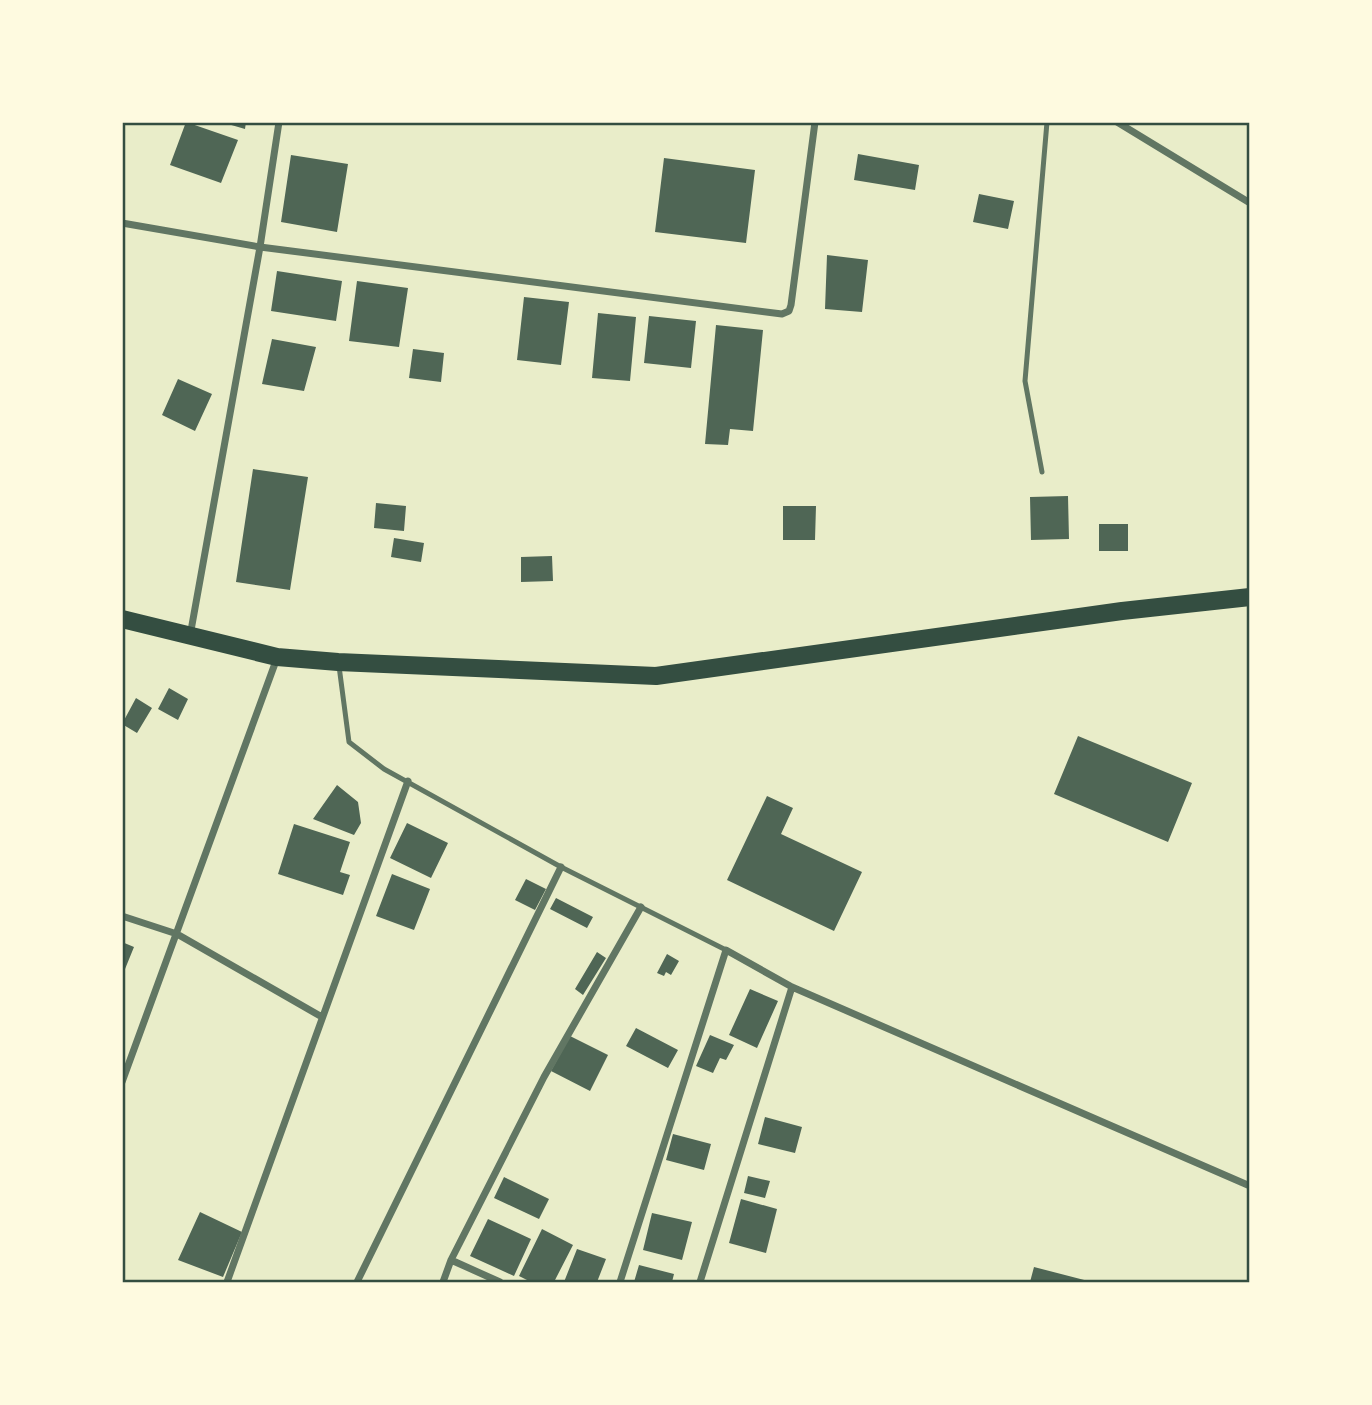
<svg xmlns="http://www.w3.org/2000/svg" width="1372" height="1405" viewBox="0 0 1372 1405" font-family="Mulish,sans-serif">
	<rect width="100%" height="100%" fill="#e9edc9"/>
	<path fill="#4f6655" d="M186,122L238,140L221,183L170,165Z
		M221,122H246L245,129Z
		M858,154L919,165L915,190L854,180Z
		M291,155L348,164L337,232L281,222Z
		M664,158L755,170L746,243L655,232Z
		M979,194L1014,201L1008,229L973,222Z
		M827,255L868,260L862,312L825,309Z
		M277,271L342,281L336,321L271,311Z
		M357,281L408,288L399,347L349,341Z
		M524,297L569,302L561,365L517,360Z
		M598,313L636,317L630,381L592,378Z
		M649,316L696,321L691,368L644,363Z
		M716,325L763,330L753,431L730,429L728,445L705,444Z
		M272,339L316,347L304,391L262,384Z
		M413,349L444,353L441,382L409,378Z
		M178,379L212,394L195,431L162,415Z
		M253,469L308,477L290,590L236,582Z
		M1068,496L1069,539L1031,540L1030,497Z
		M376,503L406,506L404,531L374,528Z
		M783,506H816L815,540H783Z
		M1099,524H1128V551H1099Z
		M394,538L424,543L421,562L391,557Z
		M552,556L553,581L521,582V557Z
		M169,688L188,699L178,720L158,709Z
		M136,698L152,708L137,733L122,724Z
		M1078,736L1192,783L1168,842L1054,794Z
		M337,785L358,802L361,823L354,835L313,819Z
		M767,796L793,808L781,834L862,872L834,931L727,880Z
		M407,823L448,843L431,878L390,858Z
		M294,824L350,842L340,872L350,875L343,895L278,874Z
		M392,874L430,889L414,930L376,916Z
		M526,879L546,889L535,910L515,900Z
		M556,898L593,917L587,928L550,909Z
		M122,942L134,947L123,974H122Z
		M597,952L606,958L583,995L575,989Z
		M667,954L679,961L671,975L666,972L664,976L657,973Z
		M750,989L778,1001L757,1048L729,1035Z
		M636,1028L678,1050L668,1068L626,1046Z
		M710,1035L734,1045L726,1060L720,1058L713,1073L696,1066Z
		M570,1036L608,1055L590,1091L551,1071Z
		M765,1117L802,1127L795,1153L758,1144Z
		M673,1134L711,1144L704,1170L666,1160Z
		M748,1176L770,1181L765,1198L744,1193Z
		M504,1177L549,1199L539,1219L494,1198Z
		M741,1199L777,1209L766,1253L729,1243Z
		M200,1212L242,1232L223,1277L178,1260Z
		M652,1213L692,1222L682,1260L643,1250Z
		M488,1219L531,1239L514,1276L470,1256Z
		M542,1229L573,1245L554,1282H531L519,1276Z
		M577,1249L606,1259L597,1282H564Z
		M639,1265L674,1274L672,1282H634Z
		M1034,1267L1092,1282H1030Z"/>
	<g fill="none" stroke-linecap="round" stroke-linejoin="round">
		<path stroke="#617663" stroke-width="5" d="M1042,472L1025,381L1047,122
			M339,666L349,742L384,769L561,867L726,950"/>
		<path stroke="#617663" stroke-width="7" d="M1117,122L1250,203
			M122,223L260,247L782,314L789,311L791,305L815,122
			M190,636L260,247L279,122
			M122,916L177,934L322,1017
			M122,1082L277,658
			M451,1260L500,1282
			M227,1282L408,781
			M357,1282L561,867
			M443,1282L451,1260L544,1077L641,907
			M620,1282L726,950L792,987L1250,1186
			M700,1282L792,987"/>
		<path stroke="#344e41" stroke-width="18" d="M122,619L277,657L338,662L656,676L1122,611L1250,597"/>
	</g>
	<rect width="1372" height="1405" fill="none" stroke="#fefae0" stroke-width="248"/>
	<rect x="124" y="124" width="1124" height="1157" fill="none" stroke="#344e41" stroke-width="2.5"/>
</svg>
